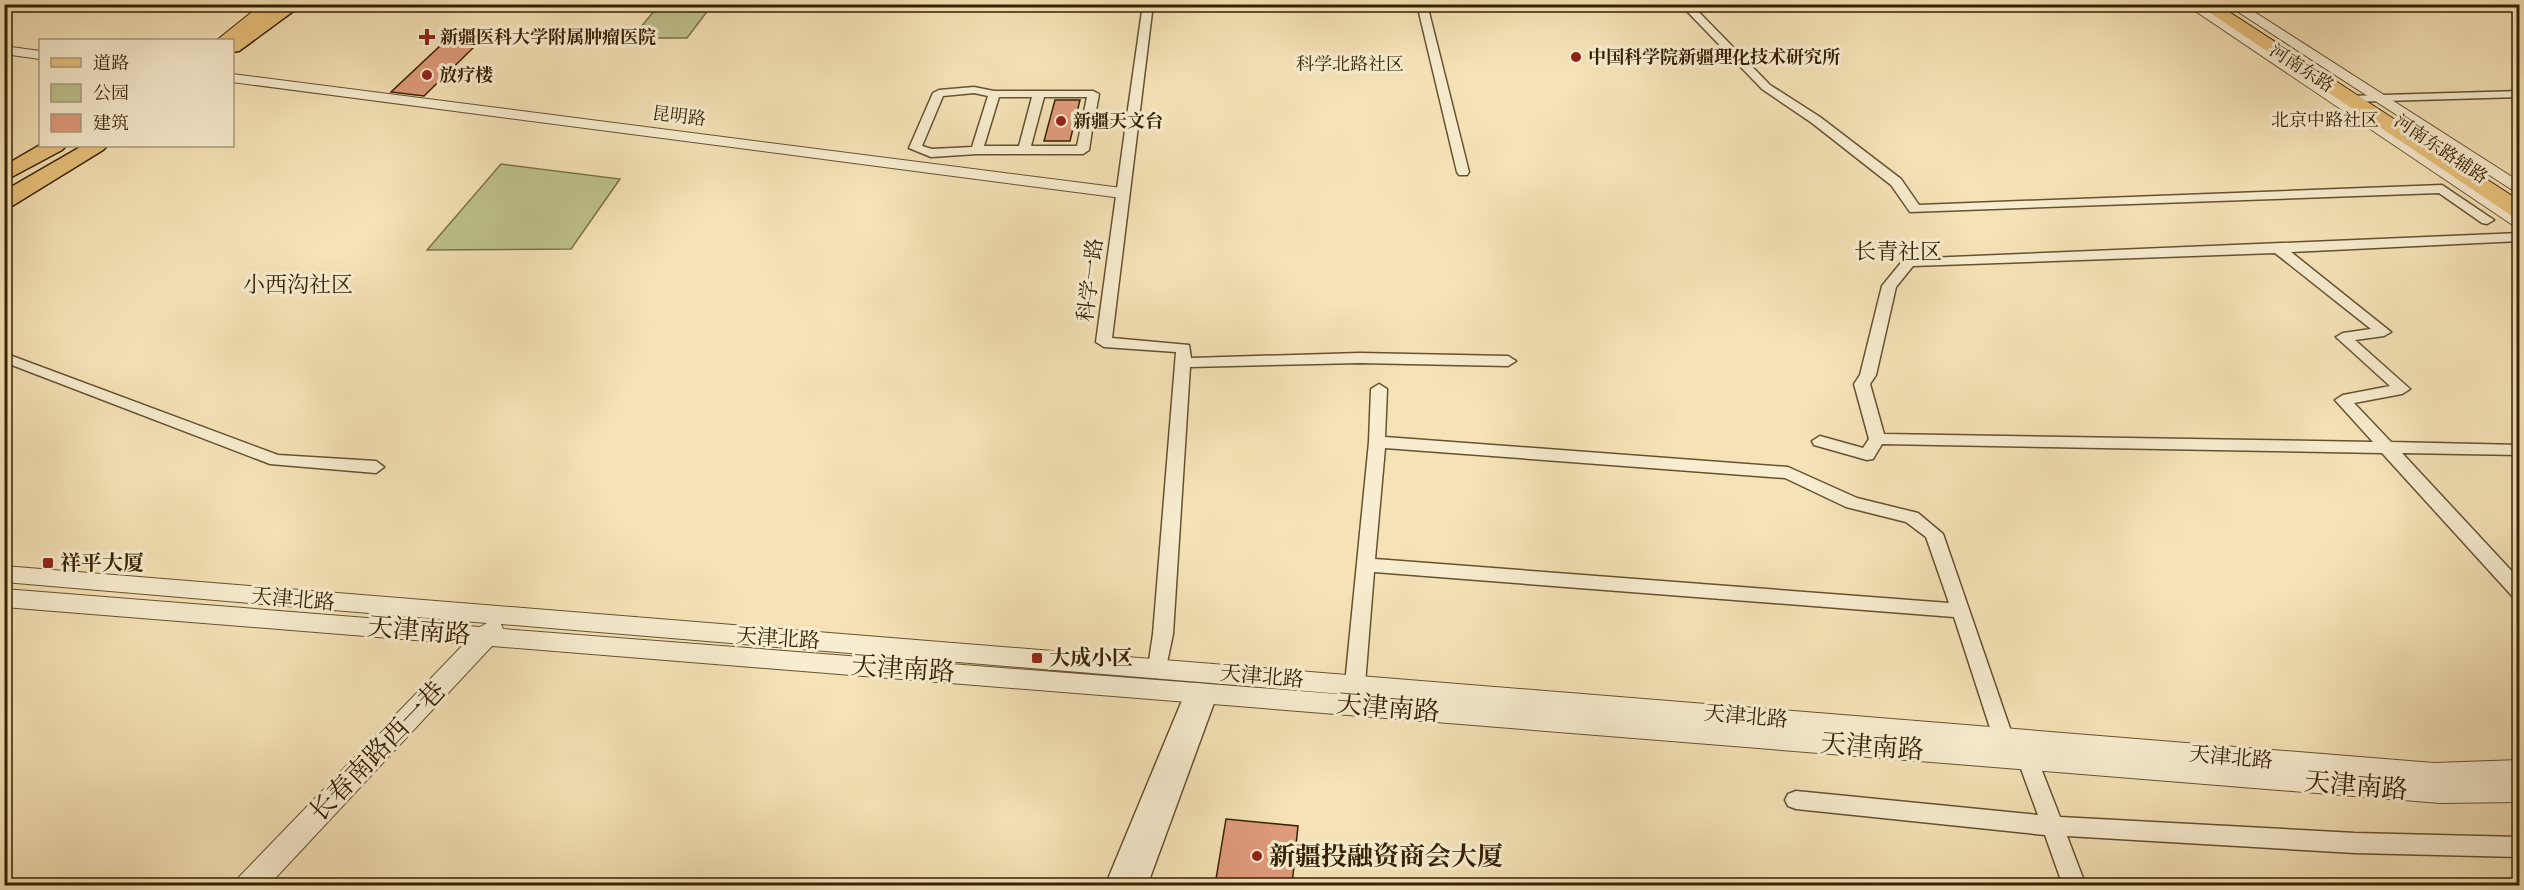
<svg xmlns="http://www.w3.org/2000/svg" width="2524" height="890" viewBox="0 0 2524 890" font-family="'Sorts Mill Goudy','Noto Serif SC',serif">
	<rect width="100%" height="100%" fill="#f5e3b7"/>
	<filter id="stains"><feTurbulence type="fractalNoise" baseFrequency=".00333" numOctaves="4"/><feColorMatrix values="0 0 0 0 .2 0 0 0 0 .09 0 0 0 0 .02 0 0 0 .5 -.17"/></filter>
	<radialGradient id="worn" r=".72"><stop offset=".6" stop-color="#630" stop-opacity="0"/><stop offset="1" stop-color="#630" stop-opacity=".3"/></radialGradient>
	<path fill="#bec38d" stroke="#7a7248" stroke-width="1.5" d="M659,5V4L712,5L687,38H632Z
		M501,164L620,179L571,249L427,250Z"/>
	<path fill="#e09b7c" stroke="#352102" stroke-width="1.5" d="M441,45H476L424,96L391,92Z
		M1055,100H1080L1070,141H1044Z
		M1226,819L1298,826L1292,885H1215Z"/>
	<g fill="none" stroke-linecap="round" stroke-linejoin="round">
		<g stroke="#65522f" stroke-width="3">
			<path id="minor" d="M1143,4H1153L1112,338L1189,345L1191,358L1360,353L1508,356L1516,361L1508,366L1360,363L1190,367L1173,634L1165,672L1158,675L1151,672L1148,667L1153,634L1176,352L1104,347L1096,342L1126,123H1093L1089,150L1083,154H977L931,157L909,148L933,93L939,90L974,87L994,91H1093L1099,94L1095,116H1127ZM974,93L988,96L972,147L932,149L922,146L943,96ZM999,97H1032L1019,146H984ZM1044,97H1087L1077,146H1031Z
				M1417,4H1427L1469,172L1467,175H1459L1457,172Z
				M1680,4H1691L1770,85L1820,117L1901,179L1919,205L2442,185L2494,220L2487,224L2482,223L2439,193L1910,212L1891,185L1812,123L1762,89Z
				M2520,91V97L2349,102L2343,99L2349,96Z
				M2520,233V241L2291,252L2391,332L2384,336L2355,340L2410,389L2402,394L2354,403L2391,442L2520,445V455L2402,453L2520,580V599L2513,597L2382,453L1882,444L1873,459L1867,460L1814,445L1812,441L1820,436L1863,448L1869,439L1854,384L1860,375L1882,286L1904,259ZM2275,253L2371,329L2343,333L2336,337L2390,386L2343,395L2335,400L2373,442L1884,434L1870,384L1876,375L1896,287L1913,266Z
				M4,353L278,455L376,461L384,467L376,473L270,464L4,362Z
				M1379,384L1387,389L1385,437L1788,467L1857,498L1918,513L1943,534L2013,737L2010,743L2003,745L1996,743L1993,737L1954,617L1374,572L1365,684L1362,689L1355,692L1348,689L1345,684L1369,442L1371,389ZM1385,448L1785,478L1846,507L1906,522L1926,537L1949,603L1375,559Z
				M1196,683L1215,686L1218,692L1147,886H1105L1186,691L1189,685Z
				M2027,749L2034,752L2037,758L2060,817L2355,833L2520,837V857L2355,853L2067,836L2086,886H2063L2045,835L1796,809L1788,806L1785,800L1788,794L1796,791L2038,815L2017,758L2020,752Z"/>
		</g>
		<g stroke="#65522f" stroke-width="2">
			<path id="tertiary" d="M2185,4H2201L2520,217V230Z
				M2226,4H2242L2520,182V195Z
				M4,46L40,51V59L4,54Z
				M232,74L1122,188L1130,193L1122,198L232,82Z
				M4,566L2434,763L2520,760V802L2440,803L492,646L268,886H235L239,877L464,644L4,607V589L480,627L487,623L4,582ZM501,624L1427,701L503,629Z"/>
		</g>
		<g stroke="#352102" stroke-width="2">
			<path id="primary" d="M262,4H281L232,43V40H217Z
				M2197,4H2217L2520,201V217L2512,216Z"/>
		</g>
		<g stroke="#352102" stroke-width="3">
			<path id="trunk" d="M282,4H303L239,51L232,52V40H229Z
				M40,145L66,146L62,150L4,181V166Z
				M82,146H107L103,150L12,206L4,208V191Z"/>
		</g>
		<use href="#minor" fill="#f8edd0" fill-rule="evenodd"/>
		<use href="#tertiary" fill="#f8edd0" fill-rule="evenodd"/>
		<use href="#primary" fill="#eac27c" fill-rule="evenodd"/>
		<use href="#trunk" fill="#eac27c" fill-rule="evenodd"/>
	</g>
	<g fill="#8f2418" stroke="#f8edd0" stroke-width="2">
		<path d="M424 28h6v6h6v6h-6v6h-6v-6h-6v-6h6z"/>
		<circle cx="1576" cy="57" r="6"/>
		<circle cx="427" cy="75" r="6"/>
		<circle cx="1061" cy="121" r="6"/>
		<rect x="42" y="557" width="12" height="12" rx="3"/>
		<rect x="1031" y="652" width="12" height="12" rx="3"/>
		<circle cx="1257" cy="856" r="6"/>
	</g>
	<g text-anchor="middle" stroke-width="6" stroke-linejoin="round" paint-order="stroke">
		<g font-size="18" font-weight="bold" fill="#352102" stroke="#f8edd0" text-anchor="start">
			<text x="440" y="43">新疆医科大学附属肿瘤医院</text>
			<text x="1588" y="63">中国科学院新疆理化技术研究所</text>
			<text x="439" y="81">放疗楼</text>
			<text x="1073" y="127">新疆天文台</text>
		</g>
		<g font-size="18" fill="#352102" stroke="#f8edd0">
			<text x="1350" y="70">科学北路社区</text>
			<text x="2325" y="126">北京中路社区</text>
		</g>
		<g font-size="18" fill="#352102" stroke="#f8edd0">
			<text transform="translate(2302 68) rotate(33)" y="6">河南东路</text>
			<text transform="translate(679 116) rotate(7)" y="6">昆明路</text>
			<text transform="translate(2441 149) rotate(34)" y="6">河南东路辅路</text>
		</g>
		<g font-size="21" fill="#352102" stroke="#f8edd0">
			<text transform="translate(1090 280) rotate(-83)" y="7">科学一路</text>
			<text transform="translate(293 599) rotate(5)" y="7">天津北路</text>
			<text transform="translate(778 638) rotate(4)" y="7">天津北路</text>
			<text transform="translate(1262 676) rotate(5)" y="7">天津北路</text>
			<text transform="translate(1746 716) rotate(5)" y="7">天津北路</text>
			<text transform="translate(2231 757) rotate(5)" y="7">天津北路</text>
		</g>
		<g font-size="21" font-weight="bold" fill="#352102" stroke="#f8edd0" text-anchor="start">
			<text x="60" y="570">祥平大厦</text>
			<text x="1049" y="665">大成小区</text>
		</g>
		<g font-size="22" fill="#352102" stroke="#f8edd0">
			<text x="1898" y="259">长青社区</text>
			<text x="298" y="292">小西沟社区</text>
		</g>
		<g font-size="26" fill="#352102" stroke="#f8edd0">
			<text transform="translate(419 630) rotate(5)" y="9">天津南路</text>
			<text transform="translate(903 668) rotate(4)" y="9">天津南路</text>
			<text transform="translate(1388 707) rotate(5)" y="9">天津南路</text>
			<text transform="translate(1872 746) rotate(4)" y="9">天津南路</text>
			<text transform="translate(377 751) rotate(-46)" y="9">长春南路西一巷</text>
			<text transform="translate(2356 785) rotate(5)" y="9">天津南路</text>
		</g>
		<g font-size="26" font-weight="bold" fill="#352102" stroke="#f8edd0" text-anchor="start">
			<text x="1269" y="865">新疆投融资商会大厦</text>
		</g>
	</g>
	<rect width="2524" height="890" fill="none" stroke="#f5e3b7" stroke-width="24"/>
	<rect x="6" y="6" width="2512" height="878" fill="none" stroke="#352102" stroke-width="3"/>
	<rect x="12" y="12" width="2500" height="866" fill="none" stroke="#352102" stroke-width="1.5"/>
	<rect x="39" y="39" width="195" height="108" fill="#f8edd0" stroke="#aa9b7e" stroke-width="1.5"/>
	<rect x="51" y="58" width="30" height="9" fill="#eac27c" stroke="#aa9b7e" stroke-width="1.5"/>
	<text x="93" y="69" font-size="18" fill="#352102">道路</text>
	<rect x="51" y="84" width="30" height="18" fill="#bec38d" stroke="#aa9b7e" stroke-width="1.5"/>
	<text x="93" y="99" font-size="18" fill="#352102">公园</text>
	<rect x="51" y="114" width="30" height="18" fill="#e09b7c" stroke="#aa9b7e" stroke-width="1.5"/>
	<text x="93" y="129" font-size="18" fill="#352102">建筑</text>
	<rect width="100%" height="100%" filter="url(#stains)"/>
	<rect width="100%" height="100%" fill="url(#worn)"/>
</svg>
